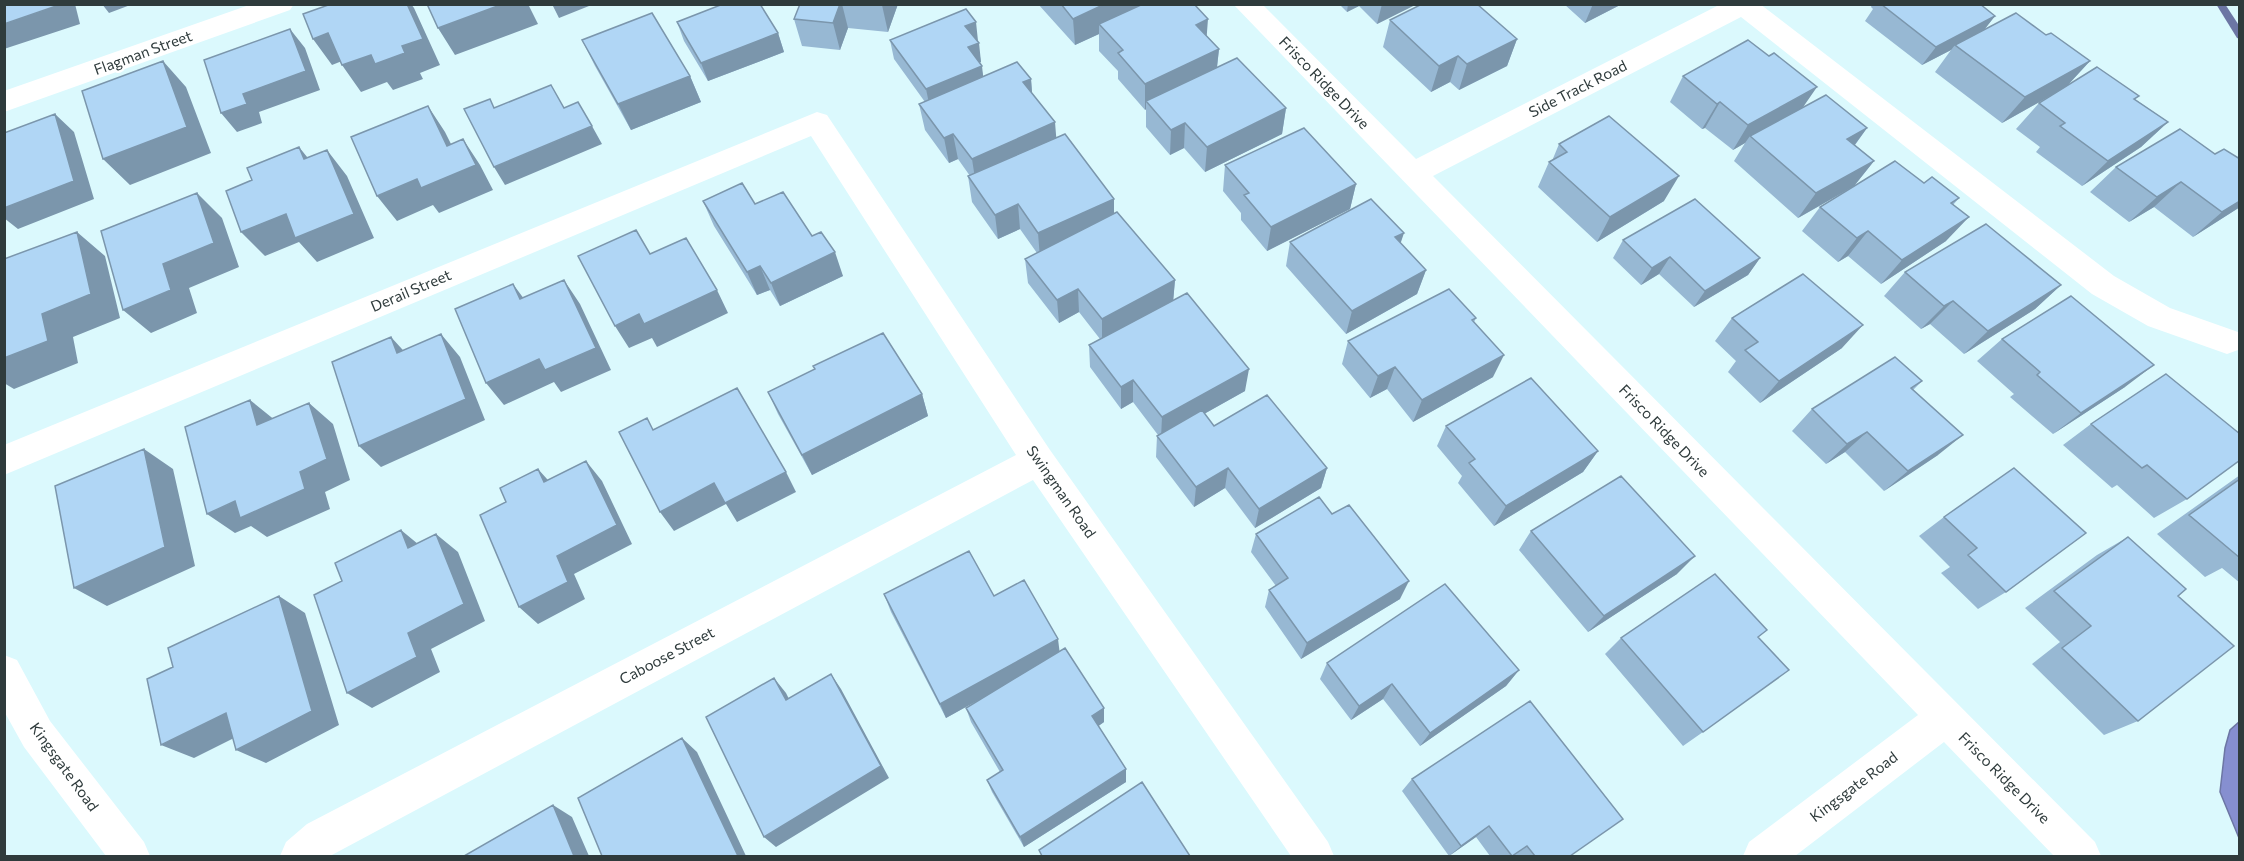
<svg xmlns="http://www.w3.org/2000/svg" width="2244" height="861" viewBox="0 0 2244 861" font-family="Commissioner,sans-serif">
	<rect width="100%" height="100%" fill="#dbf9fd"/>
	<path fill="#868fd0" stroke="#6c76a4" stroke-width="1.5" d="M2239,722V838L2220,792L2225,748L2230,730Z"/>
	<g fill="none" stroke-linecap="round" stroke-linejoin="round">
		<path fill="#6c76a4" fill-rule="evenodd" d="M2216,4H2225L2240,27V39L2237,38Z"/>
		<path fill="#fff" fill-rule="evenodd" d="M252,4H294L290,10L4,112V91Z
			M1233,4H1262L1416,159L1721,4H1760L2114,276L2170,308L2238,332V350L2227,354L2148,326L2092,294L1741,17L1433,176L2095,842L2101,856H2054L1944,742L1795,856H1743L1749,842L1918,715Z
			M817,112L827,115L1050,450L1328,842L1334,856H1291L1033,480L330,856H280L286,842L307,824L1016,455L811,136L4,475V445Z
			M4,655L17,660L50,721L144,842L150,856H106L24,747L4,711Z"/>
	</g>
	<path fill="#97b8d3" d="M800,4H898L888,32L848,28L840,50L802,46L794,19Z
		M1038,4H1194L1207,36L1219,49L1217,68L1286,108L1282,134L1205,172L1184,148L1170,155L1146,127V109L1145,110L1118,79V71L1099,51V34L1075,45Z
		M1339,4H1417L1377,24L1359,6L1347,12Z
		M1564,4H1622L1585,23Z
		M1872,4H1980L1995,16L1984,30L2046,35L2090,61L2067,86L2139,96L2135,99L2168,122L2141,147L2082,186L2036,152L2040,147L2016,129L2039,103L2057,92L2002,123L1935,72L1951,50L1922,65L1865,21L1873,9L1871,7Z
		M1390,20L1517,39L1507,66L1459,90L1450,82L1431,92L1383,47Z
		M677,22L778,33L784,52L708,81L684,41Z
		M582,40L690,76L701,102L631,130L595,66Z
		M890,40L978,41H977L981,62H980L983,76L1031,79L1032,93L1057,138L1114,199V214L1175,280L1173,301L1245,391L1204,414L1214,426L1327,468L1321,488L1255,528L1225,488L1194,507L1156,457L1157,436L1158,435L1133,402L1121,409L1090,367L1089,345L1100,339L1079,312L1059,323L1028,283L1025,259L1037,253L1020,229L998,239L972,202L968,176H970L958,159L949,163L925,130L919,104L925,102L894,59Z
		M1683,76L1803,107L1867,128L1855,145L1874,161L1855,185L1924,183L1959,198L1953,205L1946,241L1881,284L1848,256L1838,262L1802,231L1820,207L1844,192L1798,218L1734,161L1745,143L1733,150L1705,128L1702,129L1670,102Z
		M2180,129L2240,207L2193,237L2154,207L2129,222L2090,192L2116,167Z
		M1559,144L1664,201L1597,242L1538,187L1549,162L1552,161Z
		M1225,165L1356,184L1350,209L1267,251L1241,220V213L1223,191Z
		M703,201L755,204L812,236L843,276L780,306L770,290L757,295L714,226Z
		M1623,240L1760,258L1748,275L1694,307L1659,274L1641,285L1613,258Z
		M1290,242L1400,243L1426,270L1417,294L1346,334L1286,266Z
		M1905,272L2061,285L2035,309L1964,354L1930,324L1921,329L1884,296Z
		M1476,318L1474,322L1493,377L1413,422L1387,389L1370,398L1342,364L1348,341Z
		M1732,318L1842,348L1760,403L1728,372L1736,361L1715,341Z
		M2002,339L2125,387L2053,434L2010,397L2014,394L1977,361Z
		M815,369L922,394L928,416L812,475L778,414L768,392Z
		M2166,374L2187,499L2154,518L2117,485L2112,488L2063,445L2091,424Z
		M1922,381L1913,390L1938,455L1884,491L1845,452L1826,464L1792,431L1812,409Z
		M1446,426L1598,451L1583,472L1494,526L1458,483L1462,476L1437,446Z
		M2240,475V583L2222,568L2205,577L2157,534Z
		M1332,514L1400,599L1301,659L1265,607L1269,590L1276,586L1251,552L1256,534Z
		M1944,517L2086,533L2006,592L1978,609L1941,573L1950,567L1919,536Z
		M1531,531L1677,574L1588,632L1519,550Z
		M2128,537L2178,596L2138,721L2104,735L2032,664L2060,642L2025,608L2097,555Z
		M884,594L994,596L1059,651L1104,708V722L1098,726L1126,782L1024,847L992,792L987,780L1000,772L971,722L966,708L976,701L946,718L891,612Z
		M1767,630L1758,637L1703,732L1683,746L1605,654L1621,638Z
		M1327,663L1519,670L1506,686L1420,746L1383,699L1351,720L1320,679Z
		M1412,779L1570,856H1490L1476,837L1449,856L1402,791Z"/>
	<path fill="#7b96ac" d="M62,4H75L80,24L4,49V24Z
		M102,4H133L109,13Z
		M407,4H411L414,8L440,65L420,73L423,79L393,90L387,82L361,92L342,65L371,55L402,46Z
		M503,4H528L538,24L455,55L438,28Z
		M552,4H594L559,18Z
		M840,4H842L848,28L840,50L833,23Z
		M882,4H898L888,32L882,5Z
		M1105,4H1151L1099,24V34L1075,45L1073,19Z
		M1348,4H1359V6L1347,12Z
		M1382,4H1417L1377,24Z
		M1593,4H1622L1585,23Z
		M1995,16L1980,35L1955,45L1951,50L1922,65L1936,47Z
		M1208,19L1206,45L1196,25Z
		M976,22L978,41L968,45L965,26Z
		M290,29L305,48L320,90L259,112L262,123L237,132L221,113L243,94Z
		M328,33L347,59L332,65L313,39Z
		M778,33L784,52L708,81L701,63Z
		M1517,39L1507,66L1459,90L1467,64Z
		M979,43L981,62L971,66L968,47Z
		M1219,49L1216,75L1146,101V109L1145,110V84Z
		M1458,56L1450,82L1431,92L1439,66Z
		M163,61L186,87L211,153L130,185L103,159Z
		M2090,61L2066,87L2002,123L2025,97Z
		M982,66L984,84L930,108L926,89Z
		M690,76L701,102L631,130L618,104Z
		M1031,79L1033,105L1023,82Z
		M1817,87L1799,113L1750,136L1745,143L1733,150L1748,125Z
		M1720,102L1705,128L1702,129L1717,104Z
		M428,106L445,132L464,170L463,139L480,165L493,190L439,213L433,205L397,221L377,196L417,179L447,146Z
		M1286,108L1282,134L1205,172L1207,147Z
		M55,114L74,132L94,199L18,229L4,218V208Z
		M1055,122L1057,147L976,185L972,159Z
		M2168,122L2141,147L2082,186L2108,161Z
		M1185,123L1184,148L1170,155L1171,130Z
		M592,126L602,144L505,185L494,167Z
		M1867,128L1848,154L1847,139Z
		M953,134L958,159L949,163L944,138Z
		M299,147L320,173L304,159Z
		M327,150L347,176L374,238L317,262L299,242L265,256L241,232Z
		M1874,161L1854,186L1798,218L1816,193Z
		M1679,176L1664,201L1597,242L1610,217Z
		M2181,182L2154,207L2129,222L2157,197Z
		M1356,184L1350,209L1267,251L1271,227Z
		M197,193L222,218L239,267L189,288L197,313L151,333L123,310Z
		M1114,199V224L1040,258L1038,233Z
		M2240,201V207L2193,237L2222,212Z
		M1018,204L1020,229L998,239L995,215Z
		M1969,217L1946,241L1881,284L1902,260Z
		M1868,231L1848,256L1838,262L1857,238Z
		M77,232L105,256L120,318L73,337L78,363L14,389L4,383V358L42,314Z
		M1404,233L1396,257L1395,237Z
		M835,252L843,276L780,306L771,283Z
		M1670,257L1659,274L1641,285L1652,268Z
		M1760,258L1748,275L1694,307L1705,291Z
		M760,266L770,290L757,295L747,272Z
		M1426,270L1417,294L1346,334L1352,311Z
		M564,280L580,304L611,370L561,392L554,382L504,405L486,383Z
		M1175,280L1173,303L1102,342V319Z
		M513,284L530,307L520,299Z
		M2061,285L2035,309L1964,354L1988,331Z
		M1078,289L1079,312L1059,323L1057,300Z
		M717,290L728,313L657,347L652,338L629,348L615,326L639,314Z
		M1953,301L1930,324L1921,329L1944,306Z
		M1863,325L1842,348L1760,403L1779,381Z
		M441,334L460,357L485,420L381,467L359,446Z
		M391,337L412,360L397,353Z
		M1504,355L1493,377L1413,422L1422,400Z
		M2154,365L2125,387L2053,434L2081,413Z
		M1395,367L1387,389L1370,398L1378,376Z
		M1249,369L1245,391L1161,438L1162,417Z
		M1133,380V402L1121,409V387Z
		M922,394L928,416L812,475L802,455Z
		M250,400L276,421L257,425Z
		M309,403L333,424L350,480L325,492L330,509L267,537L251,526L235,533L207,514L300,472Z
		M1867,432L1845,452L1826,464L1847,444Z
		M1963,435L1938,455L1884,491L1908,471Z
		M144,449L173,469L195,566L107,606L74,588Z
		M1598,451L1583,472L1494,526L1506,506Z
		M586,461L602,481L632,544L574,574L585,599L538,624L519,607L557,556Z
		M1228,468L1225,488L1194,507L1196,487Z
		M1327,468L1321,488L1255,528L1259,509Z
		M538,469L556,489L544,482Z
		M786,472L796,492L737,522L726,504L674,531L660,512L714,483Z
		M401,530L424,549L408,548Z
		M436,534L458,552L485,621L431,649L440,672L372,708L347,693L408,633Z
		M1695,556L1677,574L1588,632L1604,616Z
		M1409,581L1400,599L1301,659L1307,643Z
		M279,596L305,613L339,725L266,763L236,750Z
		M1058,639L1060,655L946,718L940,704Z
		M1519,670L1506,686L1420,746L1430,733Z
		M831,674L841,689L889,778L776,847L764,837Z
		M774,678L786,693L797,715L786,700Z
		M1392,684L1383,699L1351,720L1359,706Z
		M1104,708V722L1093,730L1092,716Z
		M226,713L256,727L194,758L161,745Z
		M682,738L697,752L746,856H738Z
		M1126,769V782L1024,847L1020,837Z
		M553,805L572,817L589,856H574Z
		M1489,826L1476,837L1449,856L1461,846Z"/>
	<path fill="#b0d6f5" stroke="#7b96ac" stroke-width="1.5" d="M4,4H62L4,24Z
		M331,4H407L423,39L402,46L405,53L375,64L371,55L342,65L328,33L313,39L303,14Z
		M427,4H503L438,28Z
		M723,4H760L778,33L701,63L677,22Z
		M800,4H840L833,23L794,19Z
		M1061,4H1105L1073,19Z
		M1143,4H1194L1208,19L1196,25L1219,49L1145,84L1118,53L1123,50L1099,24Z
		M1422,4H1477L1517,39L1467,64L1458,56L1439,66L1390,20Z
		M1881,4H1980L1995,16L1936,47Z
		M966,9L976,22L965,26L979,43L968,47L982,66L926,89L890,40Z
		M652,13L690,76L618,104L582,40Z
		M2016,13L2046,35L2051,33L2090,61L2025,97L1955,45Z
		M290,29L306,71L243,94L247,104L221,113L204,60Z
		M1748,40L1769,56L1774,53L1817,87L1748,125L1720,102L1717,104L1683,76Z
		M1237,58L1286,108L1207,147L1185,123L1171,130L1146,101Z
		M163,61L187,127L103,159L82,91Z
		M1017,62L1031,79L1023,82L1055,122L972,159L953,134L944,138L919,104Z
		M2097,67L2139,96L2134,99L2168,122L2108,161L2060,126L2065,123L2039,103Z
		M551,85L564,108L578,102L592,126L494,167L464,109L490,99L494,108Z
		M1826,95L1867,128L1847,139L1874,161L1816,193L1750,136Z
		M428,106L447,146L463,139L476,165L421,188L417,179L377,196L351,137Z
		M55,114L74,181L4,208V133Z
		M1609,116L1679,176L1610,217L1549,162L1567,152L1559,144Z
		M1304,128L1356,184L1271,227L1244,195L1249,193L1225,165Z
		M2180,129L2215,154L2224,149L2240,159V201L2222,212L2181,182L2157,197L2116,167Z
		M1065,134L1114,199L1038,233L1018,204L995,215L968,176Z
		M299,147L304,159L327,150L354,214L295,238L286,214L241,232L226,191L252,180L247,168Z
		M1895,161L1924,183L1932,177L1959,198L1951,203L1969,217L1902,260L1868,231L1857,238L1820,207Z
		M742,183L755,204L783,192L812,236L821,232L835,252L771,283L760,266L747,272L703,201Z
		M197,193L214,243L163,264L171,290L123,310L101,231Z
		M1371,199L1404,233L1395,237L1426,270L1352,311L1290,242Z
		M1695,199L1760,258L1705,291L1670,257L1652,268L1623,240Z
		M1117,212L1175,280L1102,319L1078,289L1057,300L1025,259Z
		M1986,224L2061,285L1988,331L1953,301L1944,306L1905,272Z
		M636,230L650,254L686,238L717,290L644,324L639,314L615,326L578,256Z
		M77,232L91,294L42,314L48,341L4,358V259Z
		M1803,274L1863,325L1779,381L1745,350L1758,342L1732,318Z
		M564,280L596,348L545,370L539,359L486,383L455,309L513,284L520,299Z
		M1449,289L1476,318L1472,320L1504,355L1422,400L1395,367L1378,376L1348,341Z
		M1187,293L1249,369L1162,417L1133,380L1121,387L1089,345Z
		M2071,296L2154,365L2081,413L2037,375L2040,372L2002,339Z
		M883,333L922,394L802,455L768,392L815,369L813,366Z
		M441,334L466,399L359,446L332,362L391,337L397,353Z
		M1895,357L1922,381L1911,388L1963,435L1908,471L1867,432L1847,444L1812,409Z
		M2166,374L2240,434V460L2187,499L2147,465L2142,468L2091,424Z
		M1531,378L1598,451L1506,506L1469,463L1475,459L1446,426Z
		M737,388L786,472L725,503L714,483L660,512L619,432L647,418L653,430Z
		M1267,395L1327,468L1259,509L1228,468L1196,487L1157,436L1202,410L1214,426Z
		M250,400L257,425L309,403L327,459L300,472L305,489L240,518L235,501L207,514L185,427Z
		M144,449L165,547L74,588L55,486Z
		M586,461L617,525L557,556L568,582L519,607L480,515L506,502L500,488L538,469L544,482Z
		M2014,468L2086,533L2006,592L1968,555L1977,548L1944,517Z
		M1621,476L1695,556L1604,616L1531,531Z
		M2240,479V558L2189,515Z
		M1319,497L1332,514L1349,505L1409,581L1307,643L1269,590L1288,578L1256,534Z
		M401,530L408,548L436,534L464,604L408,633L417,657L347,693L314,595L342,581L335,563Z
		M2128,537L2186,589L2178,596L2234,646L2138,721L2062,648L2091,626L2054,591Z
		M969,551L994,596L1024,580L1058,639L940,704L884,594Z
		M1715,574L1767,630L1758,637L1789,670L1703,732L1621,638Z
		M1445,584L1519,670L1430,733L1392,684L1359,706L1327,663Z
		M279,596L312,711L236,750L226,713L161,745L147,679L173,667L168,648Z
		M1065,648L1104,708L1092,716L1126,769L1020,837L987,780L1003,770L966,708Z
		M831,674L881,766L764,837L706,717L774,678L786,700Z
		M1530,701L1623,819L1570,856H1535L1527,846L1512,856L1489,826L1461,846L1412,779Z
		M682,738L738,856H602L578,798Z
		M1142,782L1190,856H1042L1039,850Z
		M553,805L574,856H464Z"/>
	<g text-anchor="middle" stroke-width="5" stroke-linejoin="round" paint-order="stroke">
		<g font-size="15" fill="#2f3b3c" stroke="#fff">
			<text transform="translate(143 53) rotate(-20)" y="5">Flagman Street</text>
			<text transform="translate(1324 83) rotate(46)" y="5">Frisco Ridge Drive</text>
			<text transform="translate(1578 89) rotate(-27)" y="5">Side Track Road</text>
			<text transform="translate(411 291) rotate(-23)" y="5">Derail Street</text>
			<text transform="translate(1664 431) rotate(46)" y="5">Frisco Ridge Drive</text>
			<text transform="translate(1061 492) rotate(55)" y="5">Swingman Road</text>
			<text transform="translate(667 656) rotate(-28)" y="5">Caboose Street</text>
			<text transform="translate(64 767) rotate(54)" y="5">Kingsgate Road</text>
			<text transform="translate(2004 778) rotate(45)" y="5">Frisco Ridge Drive</text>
			<text transform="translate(1854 787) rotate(-37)" y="5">Kingsgate Road</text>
		</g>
	</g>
	<rect width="2244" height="861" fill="none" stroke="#2f3b3c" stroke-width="12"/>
</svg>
